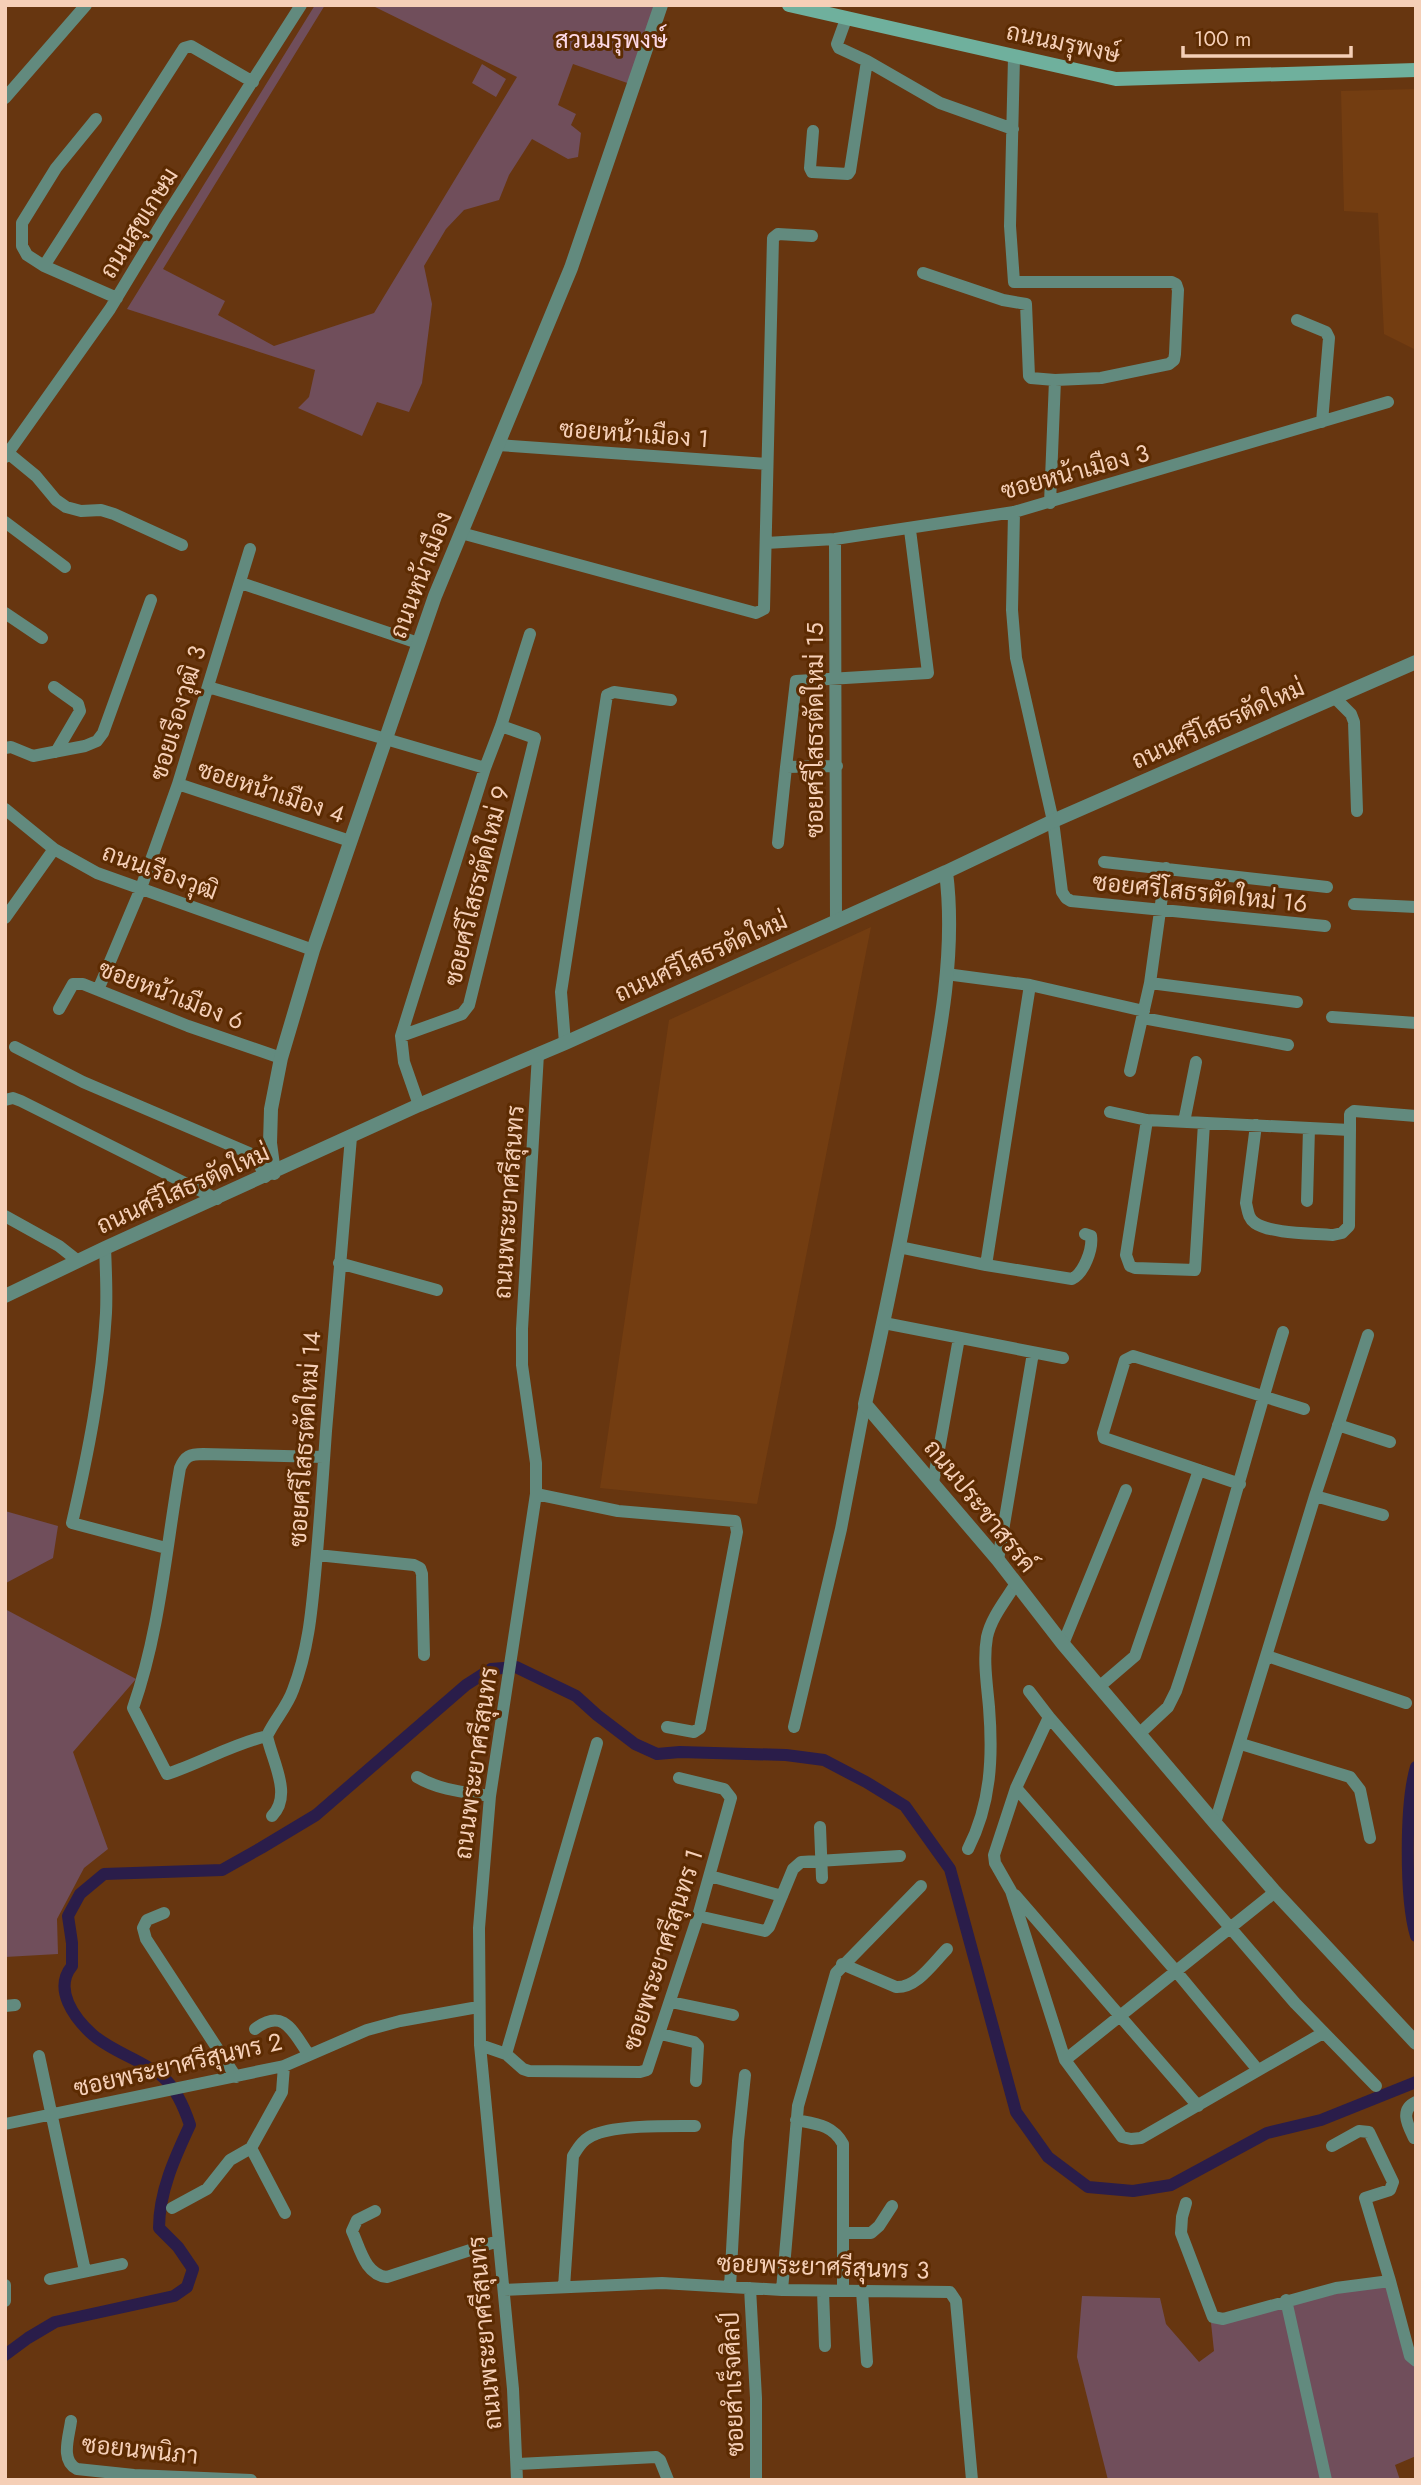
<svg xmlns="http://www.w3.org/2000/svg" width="1421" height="2485" viewBox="0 0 1421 2485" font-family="Jost,Sarabun,sans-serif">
	<rect width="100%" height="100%" fill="#673610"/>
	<path fill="#733d11" d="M1416,89V350L1384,334L1378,213L1344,211L1341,91Z
		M871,927L757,1504L600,1488L669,1020Z"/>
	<path fill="#704e5b" d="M315,5H325L163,269L225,301L218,315L274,346L374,313L517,77L371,5H661L633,85L573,64L558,105L576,114L571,125L581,133L578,157L568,159L532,139L509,175L499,200L464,210L446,229L424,266L432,304L422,383L409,412L377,402L362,436L298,408L309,397L315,370L127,309Z
		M482,64L506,79L496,97L472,83Z
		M5,1511L58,1526L53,1558L6,1583L5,1589Z
		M5,1609L136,1679L73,1752L108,1849L84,1868L57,1919L58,1954L5,1957Z
		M1377,2285L1388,2288L1404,2343L1416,2371V2456L1395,2465L1400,2480H1329L1293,2313V2303Z
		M1082,2296L1160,2298L1166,2324L1199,2362L1214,2351L1211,2323L1283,2306L1322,2480H1108L1077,2357Z"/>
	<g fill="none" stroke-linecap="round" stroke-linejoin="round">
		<path stroke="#2a1d4a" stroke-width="12" d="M1416,1767C1405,1804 1405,1899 1416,1936
			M5,2355L28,2338L55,2322L174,2296L187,2287L193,2269L178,2247L159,2228C159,2192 175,2157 190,2125C185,2110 176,2089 164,2078C143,2060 114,2053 93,2035C74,2018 53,1989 72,1966V1943L68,1916L80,1894L104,1874L222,1870L261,1848L316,1815L466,1685L491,1669L516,1667L576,1696L597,1715L635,1744L657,1754L680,1752L786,1755L824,1760L866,1782L905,1806L950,1869L1016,2112L1048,2157L1088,2187L1133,2191L1171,2185L1267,2133L1321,2120L1416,2082"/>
		<path stroke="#628a7e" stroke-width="12" d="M1014,57L1010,226L1014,282H1172L1176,284L1178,290L1175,354L1174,360L1169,364L1101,378L1055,380
			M867,61L940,103L1013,129
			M5,98L86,5
			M96,119L56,168L22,223V246L27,255L44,266L184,48L191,46L253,82
			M813,131L810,168L812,172L848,174L850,171L867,61L839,48L837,44L846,19
			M44,266L117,298
			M923,273L1003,300L1026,304L1029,376L1031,378L1055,380L1050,503
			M1297,320L1326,332L1329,338L1322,422
			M498,445L767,464
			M8,453L36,476L56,500L66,507L81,511L101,510L114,514L182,545
			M5,457L110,309L165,218L301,5
			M1014,512L1012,610L1016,658L1053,821L1062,892L1066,898L1071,901L1325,926
			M5,522L65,567
			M461,533L756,613L764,609L773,238L778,234L812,236
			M835,539L836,921
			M766,543L835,539L1014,512L1388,402
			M241,583L418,643
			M5,613L42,638
			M54,687L78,704L80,711L56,752
			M208,687L485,768
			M1335,698L1351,714L1354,722L1357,811
			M5,748L11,747L33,756L43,754L85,746L97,741L103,733L151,600
			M786,767L796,681L928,673L910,530
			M178,784L350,841
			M5,809L54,849L97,873L313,950
			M778,843L786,767L837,766
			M1104,862L1327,887
			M1354,904L1416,907
			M5,918L54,849
			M946,974L1030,985L986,1265
			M1150,983L1297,1002
			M1030,985L1144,1011
			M98,990L141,888L178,784L250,549
			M59,1009L73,984H83L188,1026L281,1058
			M1332,1017L1416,1023
			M1143,1018L1288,1045
			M401,1036L462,1014L469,1005L535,738L501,726
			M565,1043L561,992L607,695L614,692L671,700
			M15,1047L83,1082L249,1153L257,1159L265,1177
			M1130,1071L1150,983L1166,868
			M5,1100L13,1098L21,1101L217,1199
			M419,1105L404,1062L401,1036L485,768L501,726L530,634
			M1110,1112L1147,1120L1350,1130V1114L1354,1111L1416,1116
			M1147,1120L1126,1255L1130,1266L1135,1268L1195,1270L1204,1123
			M1184,1122L1196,1062
			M1256,1125L1246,1203C1248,1211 1248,1218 1255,1223C1271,1234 1313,1233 1333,1235L1342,1233L1349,1226L1350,1130
			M1307,1201L1309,1128
			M5,1216L59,1246L78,1261
			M899,1247L986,1265L1072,1279C1084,1273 1093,1249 1091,1236L1085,1234
			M105,1248C106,1270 107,1292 106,1313C102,1384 88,1454 72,1523L166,1548
			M339,1263L437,1290
			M884,1323L1063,1358
			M1338,1425L1390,1442
			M324,1457L203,1454C190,1454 185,1456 180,1468C166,1548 160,1631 133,1708L167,1774C201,1763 232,1744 267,1736C275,1719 287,1707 293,1690C309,1649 312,1607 316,1564C320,1520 323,1475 326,1431L351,1137
			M933,1483L959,1338
			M1240,1484L1104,1438L1103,1433L1125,1360L1133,1356L1304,1409
			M536,1494L618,1511L735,1521L737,1532L700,1728L694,1732L667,1727
			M1315,1496L1383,1515
			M317,1555L414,1565L420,1568L422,1574L424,1655
			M998,1560L1033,1353
			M1063,1644L1126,1490
			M1267,1656L1406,1703
			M1100,1686L1135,1656L1199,1470
			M1029,1691L1049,1717L1295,2003L1376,2086
			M1049,1717L1016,1788L994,1855L995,1863L1011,1891L1065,2060L1122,2137L1131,2139L1141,2138L1323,2033
			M794,1727L841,1529L865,1404
			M1139,1734L1168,1707L1176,1691C1216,1573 1246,1451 1283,1332
			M267,1736C272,1761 293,1795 272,1816
			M1241,1744L1350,1777L1360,1790L1370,1838
			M417,1777C439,1790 464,1792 490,1796
			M1016,1788L1175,1970L1258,2070
			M1215,1823L1315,1496L1368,1335
			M820,1827L822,1878
			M968,1849C991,1804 993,1757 989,1707C987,1684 983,1660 987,1637C991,1618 1005,1601 1015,1585
			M710,1876L782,1896
			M1015,1895L1198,2106
			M164,1913L147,1920L143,1928L146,1939L236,2077
			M698,1916L765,1931L769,1927L793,1869L801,1862L900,1856
			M842,1964L896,1987C917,1988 933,1963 947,1949
			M671,2002L733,2015
			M5,2006L15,2005
			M255,2029C284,2007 293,2032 309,2055
			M661,2034L694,2042L698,2046L696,2081
			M480,2045L506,2054L523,2069L529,2071L640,2072L647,2070L698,1916L731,1798L724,1789L679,1778
			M506,2054L597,1743
			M39,2056L85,2271
			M1065,2060L1275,1892
			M284,2066L282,2092L251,2148L285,2213
			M796,2120C817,2124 833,2125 843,2144V2291
			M5,2124L284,2066L367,2030L400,2021L478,2007
			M1414,2138C1408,2125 1399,2110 1416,2102
			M1332,2146L1359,2131L1369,2132L1393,2182L1390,2190L1365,2198L1390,2281
			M1186,2203L1182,2217L1181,2233L1213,2317L1223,2319L1336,2288L1390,2281L1410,2356L1416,2361
			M172,2208L207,2189L230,2160L251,2148
			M375,2211L357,2220L352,2231C360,2248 365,2275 387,2277L498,2241
			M843,2233H871L879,2226L892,2206
			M50,2279L122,2264
			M5,2285V2301
			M564,2287L573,2156C579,2146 584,2138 596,2134C619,2125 669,2126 695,2126
			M730,2287L738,2141L745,2075
			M750,2288L756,2398V2480
			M504,2290L662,2283L782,2290L950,2292L956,2301L972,2480
			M782,2290L798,2106L836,1973L921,1886
			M823,2291L825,2346
			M862,2291L867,2362
			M1286,2300L1326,2480
			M71,2421C69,2437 60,2461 77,2469L134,2475L251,2480
			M518,2464L656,2457L660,2460L668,2480
			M517,2480L513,2389L480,2045L479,1928L490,1796L536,1494V1463L522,1365V1329L538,1054"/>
		<path stroke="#628a7e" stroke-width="14" d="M946,872C957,958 937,1048 921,1132C904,1223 886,1314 865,1404L998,1560L1063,1644L1215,1823L1275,1892L1416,2043
			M274,1173L270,1143L271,1109L281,1058L313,950L435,596L571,268L661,5
			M5,1296L105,1248L419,1105L565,1043L946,872L1053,821L1416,662"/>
		<path stroke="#6fb09d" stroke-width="14" d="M789,5L1116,79L1416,70"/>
	</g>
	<g text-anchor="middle" stroke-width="6" stroke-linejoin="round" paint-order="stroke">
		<g font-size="24" fill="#fcd8e5" stroke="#5c2b02">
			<text x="611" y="48">สวนมรุพงษ์</text>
		</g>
		<g font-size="24" fill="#f5cfb7" stroke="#5c2b02">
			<text transform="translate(1063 43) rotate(12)" y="8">ถนนมรุพงษ์</text>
			<text transform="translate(139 223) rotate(-58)" y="8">ถนนสุขเกษม</text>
			<text transform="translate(634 434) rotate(4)" y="8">ซอยหน้าเมือง 1</text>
			<text transform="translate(1075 472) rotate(-15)" y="8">ซอยหน้าเมือง 3</text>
			<text transform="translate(421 575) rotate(-69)" y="8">ถนนหน้าเมือง</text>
			<text transform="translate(178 713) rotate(-73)" y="8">ซอยเรืองวุฒิ 3</text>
			<text transform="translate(1218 724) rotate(-24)" y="8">ถนนศรีโสธรตัดใหม่</text>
			<text transform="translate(815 730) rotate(-90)" y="8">ซอยศรีโสธรตัดใหม่ 15</text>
			<text transform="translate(271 792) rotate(18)" y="8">ซอยหน้าเมือง 4</text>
			<text transform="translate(160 872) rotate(20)" y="8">ถนนเรืองวุฒิ</text>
			<text transform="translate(477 886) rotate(-76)" y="8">ซอยศรีโสธรตัดใหม่ 9</text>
			<text transform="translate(1200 893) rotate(6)" y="8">ซอยศรีโสธรตัดใหม่ 16</text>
			<text transform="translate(701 957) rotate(-24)" y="8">ถนนศรีโสธรตัดใหม่</text>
			<text transform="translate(171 995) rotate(21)" y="8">ซอยหน้าเมือง 6</text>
			<text transform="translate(183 1189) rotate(-24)" y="8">ถนนศรีโสธรตัดใหม่</text>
			<text transform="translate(509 1202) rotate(-86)" y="8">ถนนพระยาศรีสุนทร</text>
			<text transform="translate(305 1439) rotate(-86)" y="8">ซอยศรีโสธรตัดใหม่ 14</text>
			<text transform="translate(980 1506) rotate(51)" y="8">ถนนประชาสรรค์</text>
			<text transform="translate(476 1763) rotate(-82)" y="8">ถนนพระยาศรีสุนทร</text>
			<text transform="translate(663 1950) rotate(-72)" y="8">ซอยพระยาศรีสุนทร 1</text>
			<text transform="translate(178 2065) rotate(-13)" y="8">ซอยพระยาศรีสุนทร 2</text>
			<text transform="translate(823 2267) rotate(2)" y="8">ซอยพระยาศรีสุนทร 3</text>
			<text transform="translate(485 2333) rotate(-95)" y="8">ถนนพระยาศรีสุนทร</text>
			<text transform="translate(733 2384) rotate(-92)" y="8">ซอยสำเร็จศิลป์</text>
			<text transform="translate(140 2450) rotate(6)" y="8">ซอยนพนิภา</text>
		</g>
	</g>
	<rect width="1421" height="2485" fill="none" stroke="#f5cfb7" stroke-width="14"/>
	<path d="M1183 46v10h168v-10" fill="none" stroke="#f5cfb7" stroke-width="3.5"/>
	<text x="1194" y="46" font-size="21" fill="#f5cfb7" stroke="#5c2b02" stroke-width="5" paint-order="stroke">100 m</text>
</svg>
